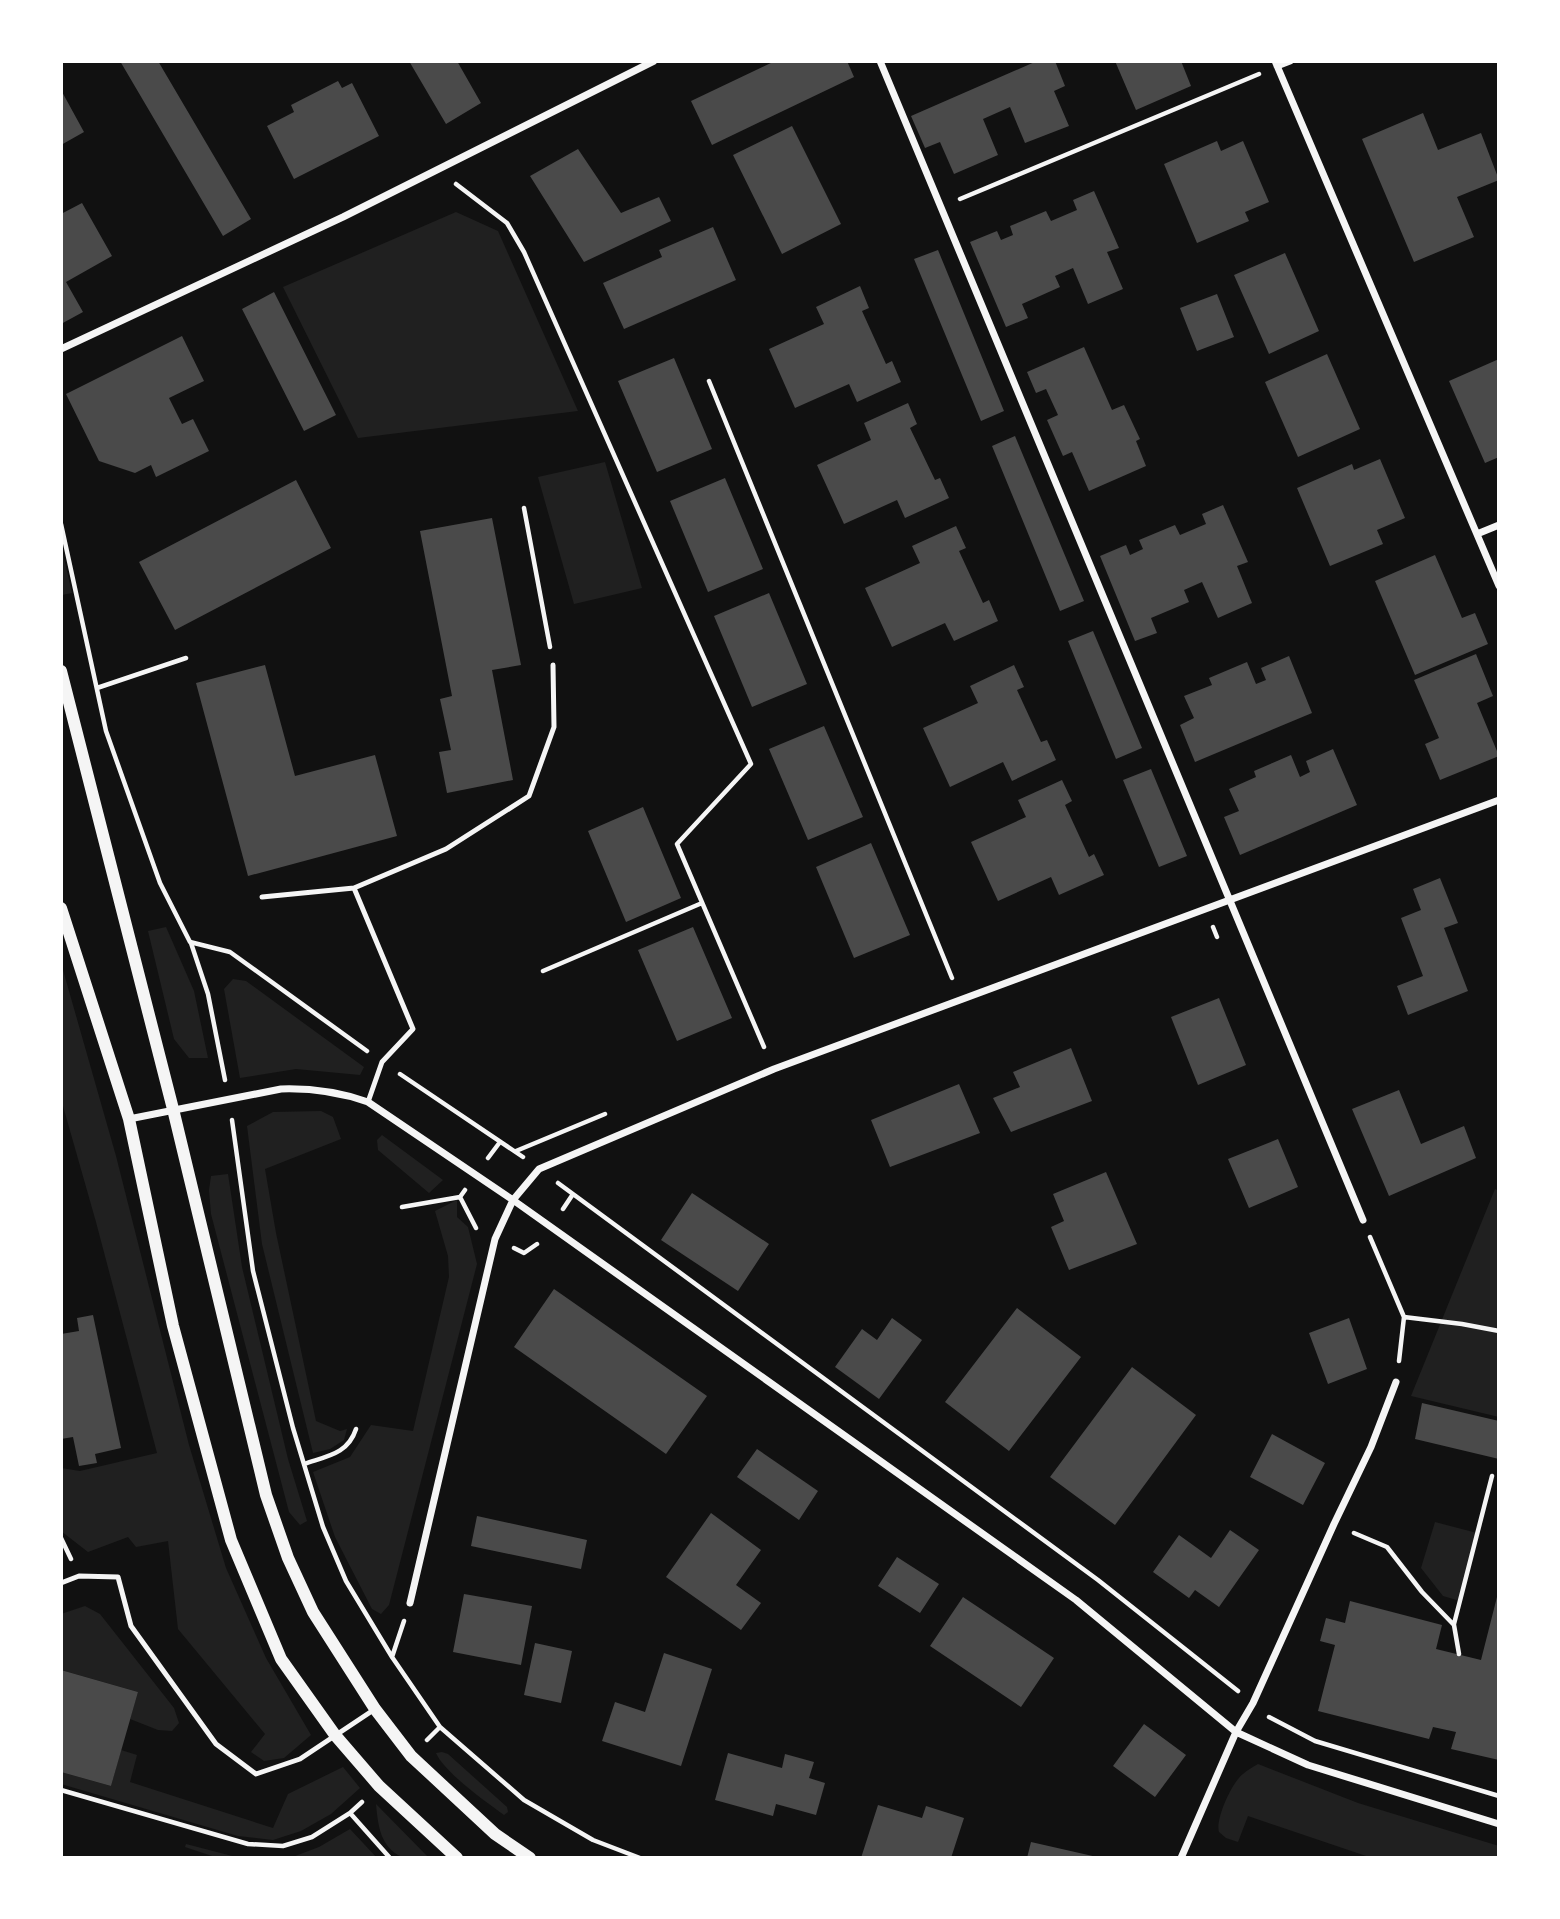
<svg xmlns="http://www.w3.org/2000/svg" width="1560" height="1919" viewBox="0 0 1560 1919" font-family="'Sofia Sans Condensed',sans-serif">
	<rect width="100%" height="100%" fill="#111"/>
	<path fill="#202020" d="M456,212L498,231L578,411L358,438L283,287Z
		M605,462L642,588L574,604L538,477Z
		M61,545L72,593L62,595L61,594Z
		M166,927L194,991L208,1058H189L174,1039L148,931Z
		M61,963L116,1156L189,1445L226,1568L266,1658L311,1735L284,1758L264,1761L251,1752L265,1734L178,1629L168,1541L136,1547L128,1537L88,1552L61,1531V1468L80,1471L157,1453L96,1222L61,1099Z
		M233,979L246,981L364,1067L360,1075L296,1069L240,1078L224,989Z
		M321,1111L333,1117L341,1139L265,1169L276,1233L316,1421L340,1431L347,1429L344,1440L330,1449L313,1453L262,1244L247,1126L273,1112Z
		M382,1135L443,1180L429,1193L378,1150L377,1140Z
		M228,1174L242,1267L288,1459L307,1521L300,1525L289,1512L211,1214L209,1190L211,1176Z
		M1495,1189L1499,1191V1417L1411,1396Z
		M457,1200V1217L468,1227L477,1264L389,1605L381,1614L372,1609L335,1537L313,1472L350,1457L371,1425L413,1431L449,1277L448,1256L435,1211Z
		M1435,1522L1477,1533L1460,1601L1443,1596L1421,1568Z
		M85,1606L100,1614L174,1708L179,1723L172,1731L158,1730L130,1719L138,1692L61,1670V1614Z
		M121,1750L137,1755L130,1782L273,1828L288,1794L343,1767L360,1788L331,1814L301,1831L273,1840L238,1836L61,1784V1772L111,1786Z
		M442,1752L448,1754L507,1807L508,1812L504,1815C486,1802 444,1772 436,1753Z
		M1258,1764L1358,1803L1499,1846V1858H1372L1248,1816L1238,1842L1226,1838L1219,1832C1215,1820 1232,1782 1243,1774C1247,1770 1253,1767 1258,1764Z
		M376,1804L429,1858C422,1858 409,1860 402,1857C380,1847 378,1825 376,1804Z
		M350,1829L377,1858H290L319,1847Z
		M186,1844L236,1857L241,1858H218L185,1847Z"/>
	<path fill="#4a4a4a" d="M120,61H158L251,219L223,236Z
		M409,61H457L481,103L446,124Z
		M775,61H847L854,77L712,145L691,101Z
		M1037,61H1055L1065,86L1054,91L1069,126L1025,143L1010,107L983,119L998,155L954,174L940,142L925,148L911,116Z
		M1115,61H1181L1191,86L1136,110Z
		M338,81L342,88L352,83L379,136L294,179L267,126L294,112L291,105Z
		M61,90L84,132L61,145Z
		M1423,113L1438,150L1481,133L1499,180L1457,197L1474,237L1414,262L1362,139Z
		M792,126L841,224L782,254L733,155Z
		M1217,141L1221,151L1243,141L1269,202L1245,212L1249,221L1197,243L1164,164Z
		M578,149L621,213L659,197L671,221L584,262L530,176Z
		M1094,191L1119,248L1107,252L1123,289L1088,304L1073,268L1055,276L1060,287L1022,304L1028,318L1006,327L970,242L997,231L1001,240L1013,235L1010,226L1046,211L1051,221L1077,210L1073,200Z
		M82,203L112,256L66,282L83,312L61,324V214Z
		M713,227L736,280L624,329L603,283L662,257L659,250Z
		M938,250L1004,411L981,421L914,259Z
		M1285,253L1319,331L1269,354L1234,275Z
		M860,286L869,308L862,311L886,364L892,361L901,382L857,402L849,384L795,408L769,349L824,324L816,307Z
		M274,292L336,415L304,431L242,309Z
		M1217,294L1234,337L1197,351L1180,308Z
		M182,336L204,381L169,398L182,424L193,419L209,451L156,477L151,465L135,473L99,461L66,394Z
		M1084,347L1112,410L1124,405L1140,439L1136,441L1146,466L1089,491L1072,452L1063,456L1047,420L1058,415L1046,389L1036,393L1027,372Z
		M1327,354L1360,429L1298,457L1265,382Z
		M674,358L712,449L657,472L618,381Z
		M1499,359V457L1485,463L1449,381Z
		M908,403L917,424L910,428L935,480L940,478L949,498L905,518L897,500L844,524L817,465L871,440L864,423Z
		M1015,436L1084,601L1060,611L992,446Z
		M1380,459L1405,518L1377,530L1383,544L1330,566L1297,488L1352,464L1354,470Z
		M725,478L763,569L708,592L670,501Z
		M296,480L331,548L175,630L139,562Z
		M1223,505L1248,562L1237,566L1252,603L1218,618L1202,582L1184,590L1189,602L1151,618L1157,633L1135,641L1100,556L1126,545L1130,555L1143,549L1139,540L1175,525L1180,535L1206,524L1202,514Z
		M492,518L521,665L492,670L513,780L447,793L439,752L451,750L440,699L452,696L420,531Z
		M956,526L966,548L959,551L983,603L989,600L998,621L954,641L945,623L892,647L865,588L920,563L912,546Z
		M1435,555L1462,618L1475,613L1488,644L1415,675L1375,581Z
		M769,593L807,684L752,707L714,616Z
		M1093,631L1142,748L1116,759L1068,641Z
		M1476,654L1493,696L1477,703L1499,756L1440,780L1425,744L1439,738L1414,680Z
		M1289,656L1312,713L1195,762L1180,725L1194,718L1184,696L1212,685L1209,678L1247,662L1256,684L1266,680L1261,668Z
		M265,665L295,776L375,755L397,836L248,876L196,683Z
		M1014,665L1024,687L1017,690L1041,742L1047,740L1056,760L1012,781L1003,762L950,787L923,728L978,703L970,686Z
		M824,726L863,817L808,840L769,749Z
		M1333,749L1357,805L1240,855L1224,817L1239,811L1229,789L1256,777L1254,771L1291,755L1300,777L1310,772L1306,761Z
		M1151,769L1187,856L1159,867L1123,780Z
		M1062,780L1072,801L1065,805L1089,857L1094,854L1104,875L1059,895L1051,877L998,901L971,842L1026,817L1018,800Z
		M643,807L681,898L626,922L588,831Z
		M871,843L910,935L854,958L816,867Z
		M1440,878L1458,923L1444,928L1468,991L1408,1015L1397,986L1423,976L1401,918L1421,910L1413,889Z
		M693,927L732,1018L677,1041L638,950Z
		M1219,998L1246,1065L1198,1085L1171,1017Z
		M1071,1048L1092,1101L1011,1132L993,1098L1020,1087L1013,1072Z
		M959,1084L980,1133L890,1167L871,1120Z
		M1399,1090L1421,1144L1464,1126L1476,1158L1389,1196L1352,1109Z
		M1278,1139L1298,1187L1249,1208L1228,1159Z
		M1106,1172L1137,1244L1069,1270L1051,1227L1064,1221L1053,1194Z
		M692,1193L769,1244L738,1291L661,1240Z
		M554,1289L707,1396L666,1454L514,1347Z
		M1017,1308L1081,1357L1009,1451L945,1402Z
		M93,1315L121,1448L95,1454L97,1463L79,1466L73,1437L61,1439V1334L79,1331L77,1318Z
		M892,1318L922,1340L879,1399L835,1367L862,1329L877,1340Z
		M1349,1318L1367,1369L1328,1384L1309,1333Z
		M1132,1367L1196,1415L1115,1525L1050,1477Z
		M1422,1403L1499,1421V1459L1415,1439Z
		M1272,1434L1325,1463L1303,1505L1250,1477Z
		M757,1449L818,1491L799,1520L737,1477Z
		M711,1513L761,1550L736,1585L761,1603L741,1630L666,1577Z
		M477,1516L587,1540L581,1569L471,1546Z
		M1230,1530L1259,1550L1219,1607L1195,1590L1189,1598L1153,1572L1179,1535L1211,1558Z
		M897,1557L939,1584L920,1613L878,1586Z
		M1498,1593L1499,1760L1451,1749L1456,1732L1433,1727L1429,1739L1318,1711L1335,1645L1320,1641L1326,1618L1345,1623L1350,1601L1442,1625L1436,1649L1481,1660Z
		M464,1594L532,1606L521,1665L453,1652Z
		M963,1597L1054,1658L1021,1707L930,1646Z
		M535,1643L572,1651L561,1703L524,1695Z
		M664,1653L712,1669L681,1766L602,1741L615,1702L645,1712Z
		M61,1670L138,1692L111,1786L61,1772Z
		M1144,1724L1186,1755L1155,1797L1113,1766Z
		M728,1753L782,1768L785,1754L814,1762L809,1778L825,1783L816,1815L776,1804L773,1816L715,1800Z
		M878,1805L922,1818L926,1806L964,1818L951,1858H861Z
		M1031,1842L1097,1857V1858H1027Z"/>
	<g fill="none" stroke-linecap="round" stroke-linejoin="round">
		<path stroke="#f5f5f5" stroke-width="4.5" d="M456,184L507,223L524,252L751,764L677,844L764,1047
			M960,199L1259,74
			M709,381L952,978
			M524,508L550,647
			M61,524L106,731L160,883L190,942L230,952L367,1051
			M97,688L186,658
			M1213,927L1217,937
			M191,943L208,994L225,1080
			M543,971L702,903
			M400,1074L523,1157
			M232,1120L253,1271L293,1428L323,1527L346,1581L392,1657L440,1727L524,1800L593,1840L640,1858
			M516,1151L605,1114
			M488,1158L500,1142
			M558,1183L1098,1580L1238,1691
			M465,1190L460,1197L476,1228
			M402,1207L460,1197
			M563,1209L573,1194
			M1370,1237L1404,1317L1399,1361
			M514,1248L524,1253L537,1244
			M1404,1317L1462,1324L1499,1331
			M304,1464C327,1456 348,1454 356,1429
			M1354,1533L1387,1547L1422,1592L1454,1625L1459,1654
			M61,1538L71,1559
			M1454,1624L1492,1476
			M392,1657L404,1621
			M1269,1717L1315,1741L1499,1796
			M427,1740L440,1727
			M61,1790L248,1844L283,1846L312,1837L350,1813L362,1802
			M350,1813L390,1858"/>
		<path stroke="#f5f5f5" stroke-width="5" d="M354,888L413,1029L382,1062L368,1102
			M262,897L354,888L446,849L529,796L554,727L553,665
			M61,1583L79,1576L118,1577L131,1626L216,1744L256,1774L300,1759L375,1709"/>
		<path stroke="#f5f5f5" stroke-width="7" d="M880,61L1363,1220
			M1275,61L1499,586
			M1277,66L1290,61
			M61,349L343,217L654,61
			M1477,534L1499,525
			M129,1119L281,1089C312,1088 339,1092 368,1102L513,1200L1076,1600L1236,1732L1308,1765L1499,1824
			M410,1603L495,1239L513,1200L539,1169L774,1069L1499,800
			M1181,1858L1236,1732L1253,1703L1334,1524L1371,1447L1396,1382"/>
		<path stroke="#f5f5f5" stroke-width="12" d="M61,671L173,1109L266,1495L288,1558L313,1612L375,1709L411,1756L495,1834L530,1858
			M61,908L129,1119L173,1326L231,1540L281,1659L335,1735L379,1786L457,1858"/>
	</g>
	<rect width="1560" height="1919" fill="none" stroke="#ffffff" stroke-width="126"/>
</svg>
